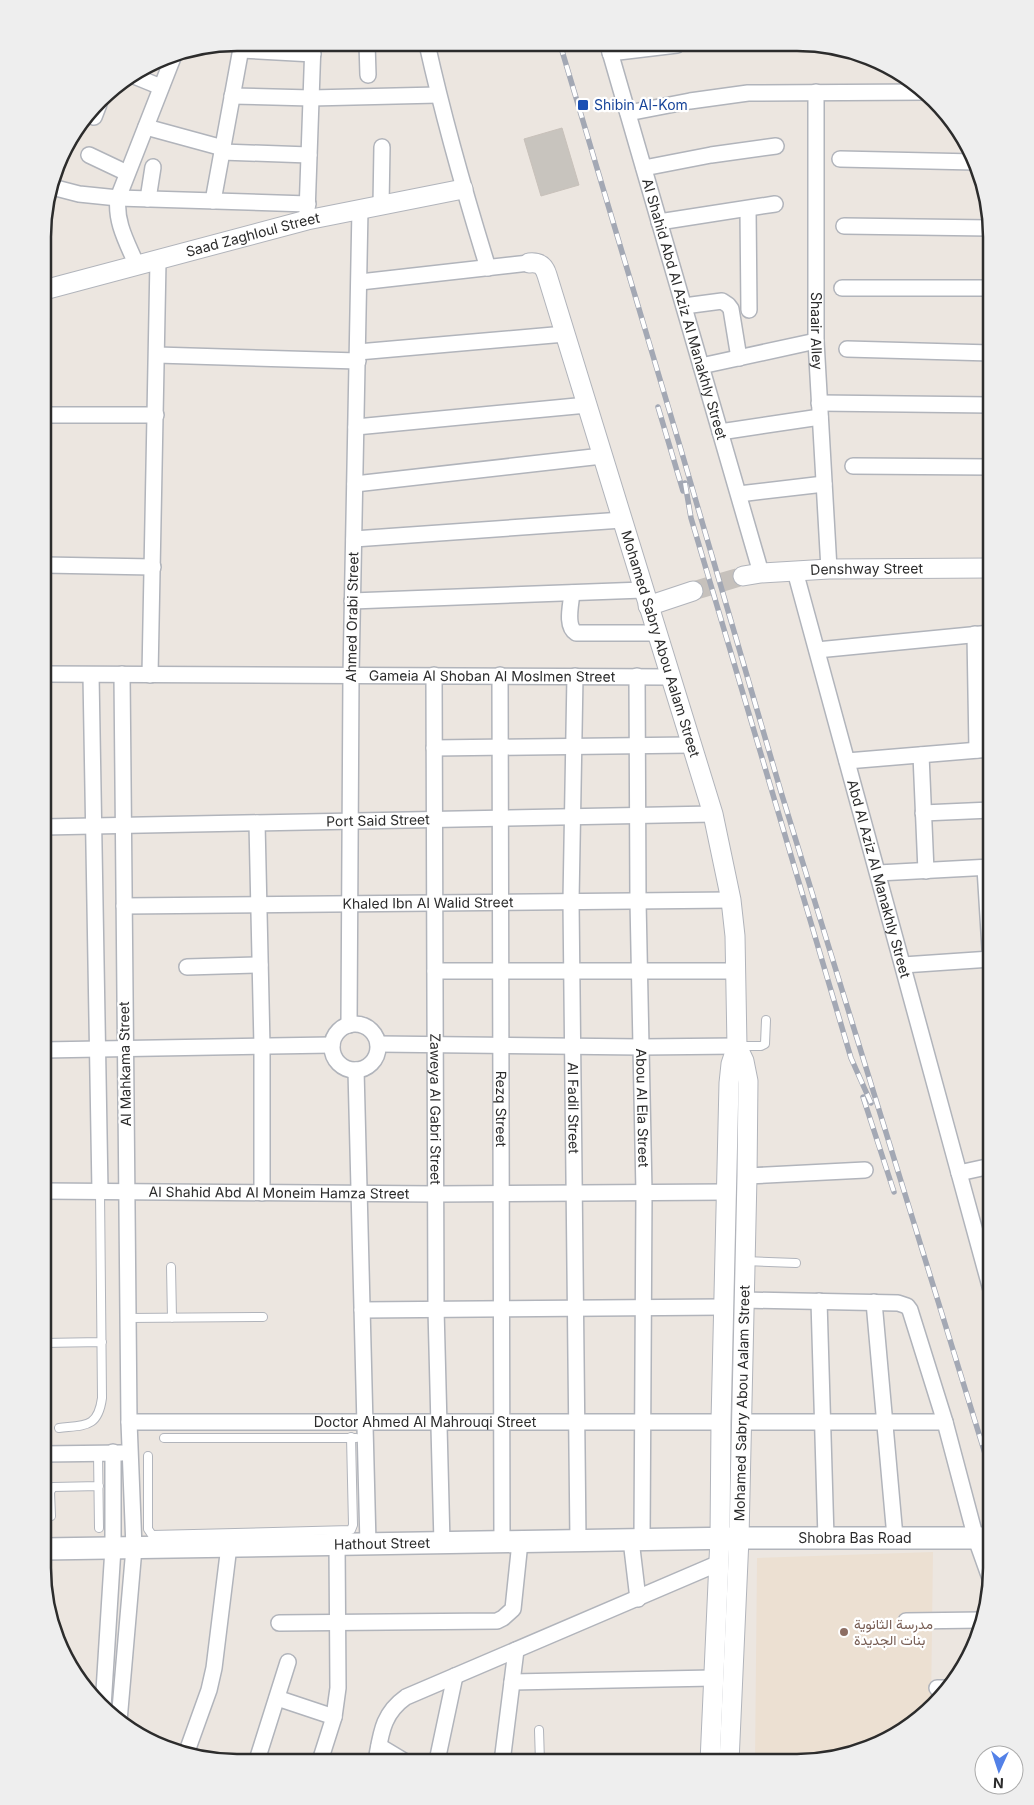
<svg xmlns="http://www.w3.org/2000/svg" width="1034" height="1805" viewBox="0 0 1034 1805" font-family="Inter,Vazirmatn,sans-serif">
	<rect width="100%" height="100%" fill="#ece6e0"/>
	<path fill="#ece0d2" d="M933,1552L931,1706L915,1722L859,1752L796,1762H755L757,1558Z"/>
	<path fill="#c8c4be" stroke="#c8c1ba" d="M562,128L579,185L541,196L524,139Z"/>
	<g fill="none" stroke-linecap="round" stroke-linejoin="round">
		<path stroke="#c6c1bc" stroke-width="19" stroke-dasharray="19 9" stroke-linecap="butt" d="M693,591L743,576"/>
		<g stroke="#b1b4bb" stroke-width="10">
			<path id="service" d="M739,1046H761L765,1044L766,1020
				M745,1261L796,1263
				M171,1267L172,1318
				M128,1318L263,1317
				M43,1343L102,1342
				M59,1428C85,1425 98,1428 102,1398L100,1191
				M164,1438H356
				M98,1453L99,1528
				M148,1456V1529L152,1535L351,1530L353,1525L351,1437
				M51,1516L50,1492L53,1487L99,1486
				M539,1730L540,1762"/>
		</g>
		<g stroke="#b1b4bb" stroke-width="18">
			<g id="minor">
				<path d="M367,43L368,75"/>
				<path d="M427,44C444,120 465,194 488,268"/>
				<path id="s1" d="M608,45L761,573"/>
				<path d="M241,50L313,54"/>
				<path d="M610,53L677,45"/>
				<path d="M134,76L161,87"/>
				<path id="s2" d="M816,92V341L829,569"/>
				<path d="M232,96L311,98L438,95"/>
				<path d="M628,113L690,101L748,93L926,92"/>
				<path d="M94,117L99,104"/>
				<path d="M146,127L223,148"/>
				<path d="M222,152L309,155"/>
				<path d="M89,155L127,173"/>
				<path d="M840,159L975,162"/>
				<path d="M644,168L711,155L776,146"/>
				<path d="M52,187L79,194L118,198L308,204"/>
				<path d="M148,199L153,167"/>
				<path d="M213,201L242,43"/>
				<path d="M381,205L382,147"/>
				<path d="M748,209L749,310"/>
				<path d="M307,213L313,43"/>
				<path d="M659,222L775,204"/>
				<path d="M844,226L990,228"/>
				<path d="M137,266C128,244 115,223 118,198L174,55"/>
				<path d="M360,282L529,263"/>
				<path d="M842,288H991"/>
				<path d="M684,306L722,301L728,305L731,309L739,358"/>
				<path d="M847,349L991,353"/>
				<path d="M358,352L565,334"/>
				<path d="M157,355L358,361"/>
				<path d="M701,366L816,341"/>
				<path d="M819,403L991,405"/>
				<path d="M44,415H156"/>
				<path d="M356,427L587,405"/>
				<path d="M720,432L820,417"/>
				<path d="M853,466L991,467"/>
				<path d="M355,484L602,456"/>
				<path d="M739,494L824,484"/>
				<path d="M354,539L622,520"/>
				<path d="M44,565L153,567"/>
				<path id="s3" d="M795,571L959,1173L991,1166"/>
				<path d="M572,593C571,605 565,626 576,633H657"/>
				<path d="M352,601L643,590"/>
				<path d="M975,634L977,750"/>
				<path d="M817,650L991,633"/>
				<path id="s4" d="M44,674L670,677"/>
				<path d="M91,675L100,1191"/>
				<path d="M150,675L158,261"/>
				<path id="s5" d="M434,675L436,1309L442,1543"/>
				<path id="s6" d="M500,675L502,1542"/>
				<path id="s7" d="M575,676L571,901L578,1541"/>
				<path id="s8" d="M637,676L638,901L644,1192L642,1540"/>
				<path d="M434,748L691,745"/>
				<path d="M921,755L926,871"/>
				<path d="M847,761L991,749"/>
				<path d="M923,813L991,810"/>
				<path d="M257,823L262,1046V1193"/>
				<path id="s9" d="M43,827L713,814"/>
				<path d="M985,868L991,965"/>
				<path d="M878,873L991,867"/>
				<path id="s10" d="M124,906L731,900"/>
				<path d="M903,965L991,959"/>
				<path d="M187,967L260,965"/>
				<path d="M435,971H737"/>
				<circle cx="355" cy="1047" r="23"/>
				<path id="s11" d="M349,1025L351,675L360,209"/>
				<path d="M378,1044L641,1047L737,1046"/>
				<path d="M43,1050L332,1045"/>
				<path d="M356,1070L368,1544"/>
				<path d="M959,1173L991,1290"/>
				<path d="M747,1176L865,1170"/>
				<path id="s12" d="M43,1191L436,1194L726,1192"/>
				<path d="M744,1300L898,1303L907,1306L910,1310L945,1422L976,1539L991,1581"/>
				<path d="M819,1301L826,1538"/>
				<path d="M874,1302L895,1537"/>
				<path d="M362,1310L723,1307"/>
				<path id="s13" d="M129,1422H721"/>
				<path d="M742,1422H945"/>
				<path d="M43,1454L122,1453"/>
				<path d="M631,1540L638,1599"/>
				<path d="M906,1621L982,1620"/>
				<path d="M279,1623L497,1621L503,1618L513,1609L520,1542"/>
				<path d="M512,1682L713,1678"/>
				<path d="M937,1688H949"/>
				<path d="M277,1698L334,1717"/>
				<path d="M103,1707L113,1548V1452"/>
				<path d="M119,1721L134,1548L129,1422L122,674"/>
				<path d="M379,1746L404,1761"/>
				<path d="M186,1754L209,1690L214,1668L229,1546"/>
				<path d="M259,1761L258,1757L288,1662"/>
				<path d="M320,1761L334,1717L338,1688L337,1544"/>
				<path d="M376,1761C381,1734 382,1714 406,1697L719,1563"/>
				<path d="M437,1761L455,1676"/>
				<path d="M502,1762L516,1650"/>
			</g>
		</g>
		<g stroke="#b1b4bb" stroke-width="21">
			<g id="tertiary">
				<path id="s14" d="M529,263C539,262 544,265 547,275L713,814L731,900L735,936L737,1046L731,1064L729,1083L721,1422L720,1538L710,1762"/>
				<path id="s15" d="M44,290L307,220L463,189"/>
				<path id="s16" d="M743,576L761,573L829,569L991,568"/>
				<path d="M648,606L693,591"/>
				<path id="s17" d="M729,1762L739,1538L747,1176L748,1081L744,1061L737,1046"/>
			</g>
		</g>
		<g stroke="#b1b4bb" stroke-width="24">
			<g id="secondary">
				<path id="s18" d="M43,1549L739,1538H991"/>
			</g>
		</g>
		<use href="#service" stroke="#fff" stroke-width="8"/>
		<use href="#minor" stroke="#fff" stroke-width="15"/>
		<use href="#tertiary" stroke="#fff" stroke-width="19"/>
		<use href="#secondary" stroke="#fff" stroke-width="21"/>
		<g stroke="#a3a8b4" stroke-width="5.5">
			<path id="rail" d="M560,44L679,443L781,792L991,1473
				M658,407L683,491
				M685,483L691,518L851,1058L871,1103
				M863,1097L894,1192"/>
		</g>
		<use href="#rail" stroke="#fff" stroke-width="4" stroke-dasharray="11" stroke-linecap="butt"/>
	</g>
	<rect fill="#1a4fb4" stroke="#fff" stroke-width="2" x="577" y="99" width="12" height="12" rx="2.5"/>
	<circle fill="#8d6e63" stroke="#fff" stroke-width="2" cx="844" cy="1632" r="5"/>
	<g text-anchor="middle" stroke-width="4.5" stroke-linejoin="round" paint-order="stroke">
		<g font-size="14" fill="#164399" stroke="#fff" text-anchor="start">
			<text x="594" y="110">Shibin Al-Kom</text>
		</g>
		<g font-size="14" fill="#2c2c2c" stroke="#fff">
			<text dy="5" stroke="none"><textPath href="#s15" startOffset="216">Saad Zaghloul Street</textPath></text>
			<text dy="5" stroke="none"><textPath href="#s1" startOffset="275">Al Shahid Abd Al Aziz Al Manakhly Street</textPath></text>
			<text dy="5" stroke="none"><textPath href="#s2" startOffset="239">Shaair Alley</textPath></text>
			<text dy="5" stroke="none"><textPath href="#s16" startOffset="124">Denshway Street</textPath></text>
			<text dy="5" stroke="none"><textPath href="#s11" startOffset="408">Ahmed Orabi Street</textPath></text>
			<text dy="5" stroke="none"><textPath href="#s14" startOffset="410">Mohamed Sabry Abou Aalam Street</textPath></text>
			<text dy="5" stroke="none"><textPath href="#s4" startOffset="448">Gameia Al Shoban Al Moslmen Street</textPath></text>
			<text dy="5" stroke="none"><textPath href="#s9" startOffset="335">Port Said Street</textPath></text>
			<text dy="5" stroke="none"><textPath href="#s3" startOffset="319">Abd Al Aziz Al Manakhly Street</textPath></text>
			<text dy="5" stroke="none"><textPath href="#s10" startOffset="304">Khaled Ibn Al Walid Street</textPath></text>
			<text transform="translate(125 1064) rotate(-91)" y="5">Al Mahkama Street</text>
			<text dy="5" stroke="none"><textPath href="#s7" startOffset="432">Al Fadil Street</textPath></text>
			<text dy="5" stroke="none"><textPath href="#s8" startOffset="432">Abou Al Ela Street</textPath></text>
			<text dy="5" stroke="none"><textPath href="#s5" startOffset="434">Zaweya Al Gabri Street</textPath></text>
			<text dy="5" stroke="none"><textPath href="#s6" startOffset="434">Rezq Street</textPath></text>
			<text dy="5" stroke="none"><textPath href="#s12" startOffset="236">Al Shahid Abd Al Moneim Hamza Street</textPath></text>
			<text dy="5" stroke="none"><textPath href="#s17" startOffset="359">Mohamed Sabry Abou Aalam Street</textPath></text>
			<text dy="5" stroke="none"><textPath href="#s13" startOffset="296">Doctor Ahmed Al Mahrouqi Street</textPath></text>
			<text dy="5" stroke="none"><textPath href="#s18" startOffset="812">Shobra Bas Road</textPath></text>
			<text dy="5" stroke="none"><textPath href="#s18" startOffset="339">Hathout Street</textPath></text>
		</g>
		<g font-size="14" fill="#785e54" stroke="#fff" text-anchor="start">
			<text x="854" y="1629">مدرسة الثانوية<tspan x="854" dy="16">بنات الجديدة</tspan></text>
		</g>
	</g>
	<path d="M0 0H1034V1805H0ZM237 51H797A186 186 0 0 1 983 237V1568A186 186 0 0 1 797 1754H237A186 186 0 0 1 51 1568V237A186 186 0 0 1 237 51Z" fill="#eee" fill-rule="evenodd"/>
	<path fill="none" stroke="#2c2c2c" stroke-width="2.5" d="M237 51H797A186 186 0 0 1 983 237V1568A186 186 0 0 1 797 1754H237A186 186 0 0 1 51 1568V237A186 186 0 0 1 237 51Z"/>
	<g transform="translate(999 1770) rotate(183)"><circle r="24" fill="#ffffff" stroke="#ababab"/>
	<path d="M0-4L9 19L0 12L-9 19Z" fill="#5381e7"/>
	<text y="-8" font-size="14" font-weight="bold" text-anchor="middle" fill="#2c2c2c">N</text>
	</g>
</svg>
